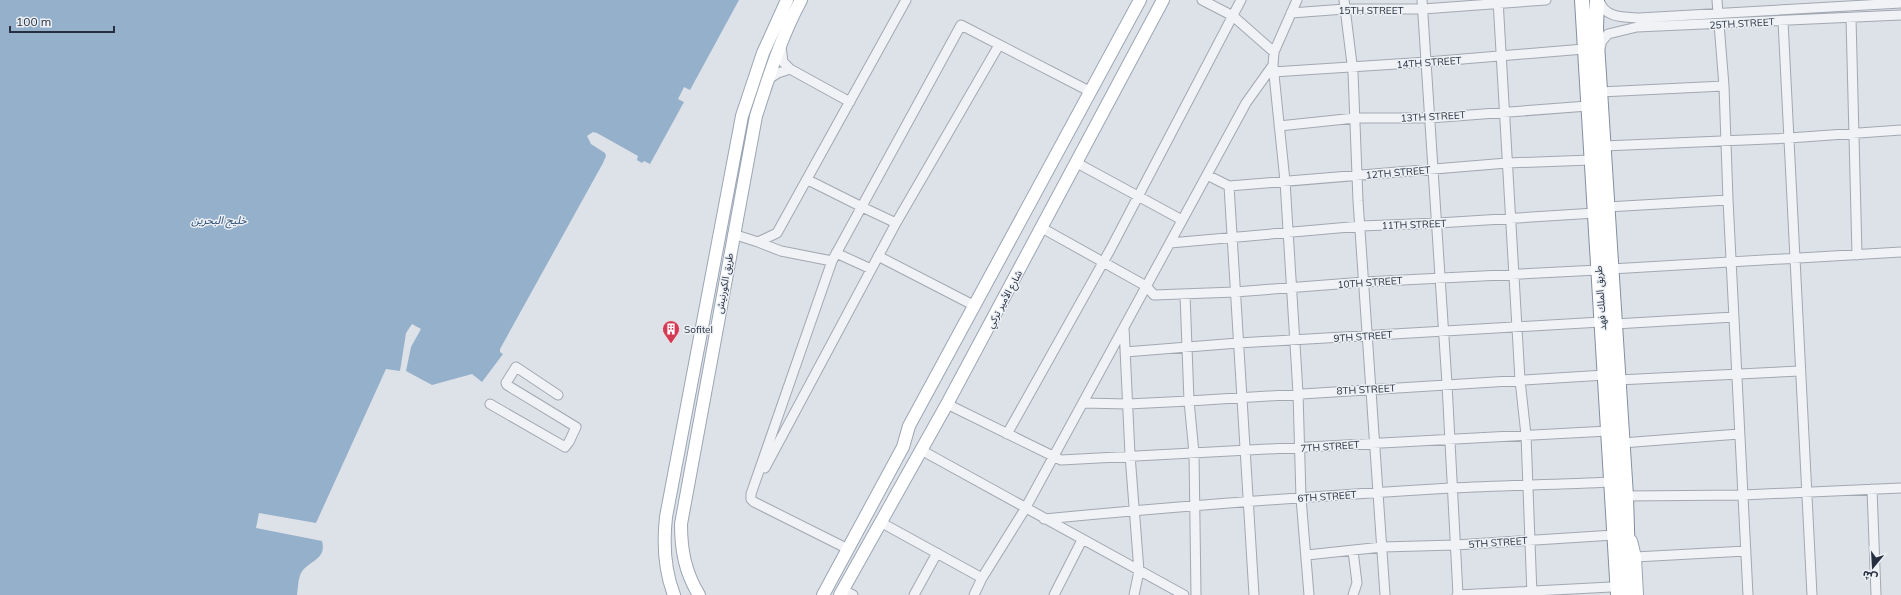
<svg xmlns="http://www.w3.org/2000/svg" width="1901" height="595" viewBox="0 0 1901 595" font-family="Mulish,'Noto Sans Arabic',sans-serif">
	<rect width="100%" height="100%" fill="#dde1e8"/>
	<path fill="#95b0ca" d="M0,0H739L690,90L684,87L678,99L684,102L650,164L644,161L642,163L637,160L638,156L597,133L593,132L587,136L591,144L605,153L606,156L603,163L500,349V352L503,354L482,382L472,374L432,385L406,371L411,347L421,329L412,324L406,333L400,371L386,369L316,523L259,513L256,528L322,541C327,560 309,560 301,573C298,579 298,588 297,595H0Z"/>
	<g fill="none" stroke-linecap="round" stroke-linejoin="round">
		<g stroke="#a2a8b2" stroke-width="11">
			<path id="minor" d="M1202,0L1233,16L1274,52
				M1344,0L1353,72L1358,201L1385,595
				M1422,0L1447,384L1458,595
				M1498,0L1520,380L1526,435L1532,595
				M1599,0C1604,18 1623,17 1639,18L1901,3
				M1717,0L1718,13
				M1291,13L1345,9H1423L1546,0
				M1851,18L1857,255
				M1783,21L1812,595
				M1719,24L1724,86L1728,200L1748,595
				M781,46L783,62L790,69L850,102
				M1600,48L1602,41L1608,34L1637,27L1901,15
				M1273,65L1285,181L1298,393L1301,498L1309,595
				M1273,72L1427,62L1584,49
				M767,80L778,73L790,69
				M1600,92L1724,86
				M1279,126L1355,118H1430L1588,106
				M1604,146L1789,138L1901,130
				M1077,163L1182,220
				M1207,175L1229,186L1507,163L1591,160
				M808,180L862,207L896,223
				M1229,186L1254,595
				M1607,207L1728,200
				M1042,228L1146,286L1154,295L1235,292L1364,282L1598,270
				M733,234L758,242L777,233L906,0
				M758,242L781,251L832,261
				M1170,243L1361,226L1438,223L1595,213
				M836,253L871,269
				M878,256L975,306
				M1611,269L1901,252
				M1185,294L1189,401L1194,453L1196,595
				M1615,324L1734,317
				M1124,327L1130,455L1139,571L1134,595
				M1125,352L1238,343L1601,322
				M1618,380L1800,371
				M1083,403L1128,404L1189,401L1605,375
				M490,404L565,447L569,442L576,427L507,385L506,383L516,367L558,395
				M947,404L1061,460L1608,431
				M1007,434L1110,250L1241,0
				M1622,443L1739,434
				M921,450L1184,595
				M765,468L896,223L999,45
				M1872,489L1876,595
				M1626,496L1743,495L1901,488
				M1044,519C1180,506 1315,496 1451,488C1504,485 1557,485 1611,482
				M882,523L982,578
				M848,549L754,502L751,499V494L832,261L961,25L1091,92
				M1307,555L1382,547L1455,545L1614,535
				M1635,557L1746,551
				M843,590L853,595
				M914,595L937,553
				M974,595L982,578L1025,509L1246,103L1273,65L1274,52L1297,0
				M1054,595L1082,540
				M1353,595L1357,583L1353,551
				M1457,595L1611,587"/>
		</g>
		<g stroke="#9ba6b4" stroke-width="14">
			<path id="major" d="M1631,541L1635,557L1637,595
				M674,595C664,569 663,544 666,517L742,116L763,53L787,0
				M699,595C685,572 681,550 681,524L756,116C769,76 781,37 801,0
				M823,595L903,447L909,426L1140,0
				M840,595L947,404L1163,0"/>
		</g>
		<g stroke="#838f9f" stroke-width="16">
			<path id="highway" d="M1582,0L1618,595
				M1597,0L1596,28L1626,496L1629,595"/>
		</g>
		<use href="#minor" stroke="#f0f2f6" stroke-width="9"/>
		<use href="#major" stroke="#fff" stroke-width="12"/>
		<use href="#highway" stroke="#fff" stroke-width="14"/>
	</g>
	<defs>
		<g id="building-pin" transform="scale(0.9)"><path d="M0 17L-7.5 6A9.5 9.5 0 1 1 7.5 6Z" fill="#d53a54" stroke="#ecf0f5"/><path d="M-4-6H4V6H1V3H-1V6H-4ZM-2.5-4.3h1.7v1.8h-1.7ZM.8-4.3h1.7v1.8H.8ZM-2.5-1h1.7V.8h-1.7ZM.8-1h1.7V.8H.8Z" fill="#fff"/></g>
	</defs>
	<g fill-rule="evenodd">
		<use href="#building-pin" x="671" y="329"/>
	</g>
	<g text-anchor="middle" stroke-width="3" stroke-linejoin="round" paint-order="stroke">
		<g font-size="10" fill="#262f3f" stroke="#ecf0f5">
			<text x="1371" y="14">15TH STREET</text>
			<text transform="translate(1742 23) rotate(-3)" y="4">25TH STREET</text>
			<text transform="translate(1429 62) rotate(-4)" y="4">14TH STREET</text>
			<text transform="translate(1433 116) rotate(-3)" y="4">13TH STREET</text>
			<text transform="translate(1398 172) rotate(-5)" y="4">12TH STREET</text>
			<text transform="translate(1414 224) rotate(-2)" y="4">11TH STREET</text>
			<text transform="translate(1370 282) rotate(-4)" y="4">10TH STREET</text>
			<text transform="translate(724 283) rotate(-80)" y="4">طريق الكورنيش</text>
			<text transform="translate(1600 298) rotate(-94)" y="4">طريق الملك فهد</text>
			<text transform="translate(1004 299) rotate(-62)" y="4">شارع الأمير تركي</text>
			<text transform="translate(1363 336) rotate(-4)" y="4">9TH STREET</text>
			<text transform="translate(1366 389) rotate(-3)" y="4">8TH STREET</text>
			<text transform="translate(1330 446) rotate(-4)" y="4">7TH STREET</text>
			<text transform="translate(1327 496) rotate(-4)" y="4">6TH STREET</text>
			<text transform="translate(1498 542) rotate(-4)" y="4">5TH STREET</text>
		</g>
		<g font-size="10" fill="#262f3f" stroke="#ecf0f5" text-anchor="start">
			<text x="684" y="333">Sofitel</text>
		</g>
		<g font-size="11" font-style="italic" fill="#2e4f75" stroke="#ecf0f5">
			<text x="219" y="224">خليج البحرين</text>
		</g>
	</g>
	<g transform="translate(1873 567) rotate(198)" stroke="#ecf0f5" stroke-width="3" paint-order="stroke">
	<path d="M0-3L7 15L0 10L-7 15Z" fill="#262f3f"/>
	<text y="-6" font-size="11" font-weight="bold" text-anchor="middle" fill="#262f3f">ش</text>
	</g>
	<path d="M10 26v6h104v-6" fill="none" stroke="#262f3f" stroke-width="2"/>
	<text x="16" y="26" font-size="12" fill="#262f3f" stroke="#ecf0f5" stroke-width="3" paint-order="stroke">100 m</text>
</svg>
